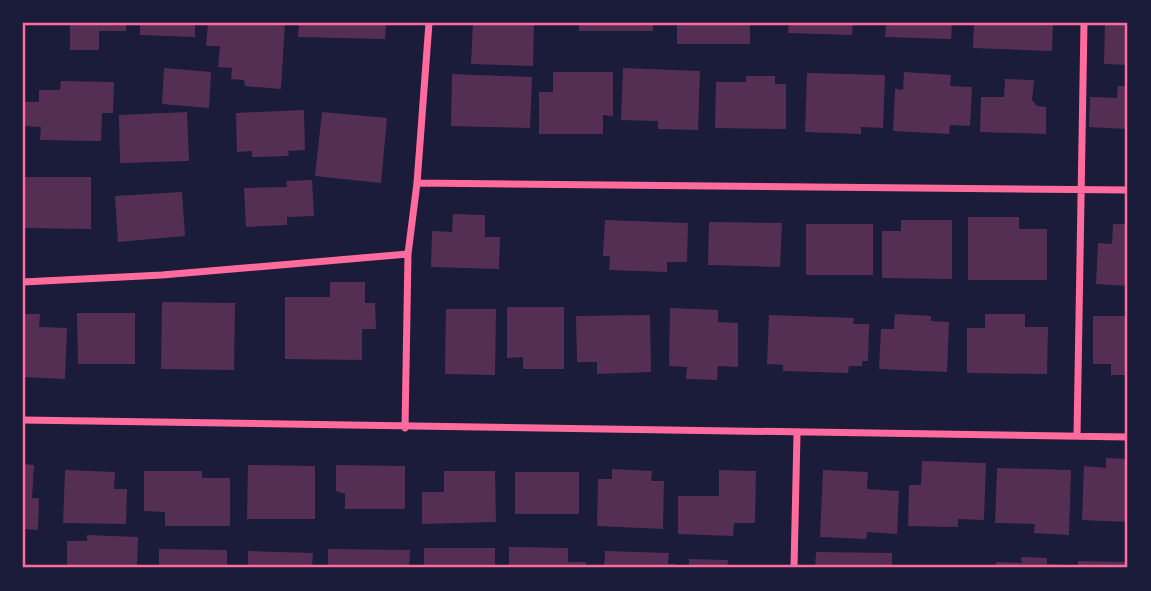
<svg xmlns="http://www.w3.org/2000/svg" width="1151" height="591" viewBox="0 0 1151 591" font-family="'PT Sans',sans-serif">
	<rect width="100%" height="100%" fill="#1b1b3a"/>
	<path fill="#542f53" d="M70,23H126V31H99V50H70Z
		M140,23H195V37L140,35Z
		M208,23H285L281,89L245,86L244,80L231,79L232,68L218,67L220,46H206Z
		M299,23H386L385,39L298,37Z
		M473,23H534L533,66L471,64Z
		M579,23H653V31H579Z
		M677,23H750V44H677Z
		M789,23H853L852,35L788,33Z
		M886,23H952L951,39L885,37Z
		M974,23H1053L1052,51L973,48Z
		M1105,23H1128V65L1104,64Z
		M164,68L211,72L209,108L162,104Z
		M623,68L700,71L698,130L658,129V121L621,120Z
		M553,72H613V116L603,115V134H539V92H553Z
		M904,72L951,75L950,86L972,87L970,126L950,125L949,134L893,131L895,89L903,90Z
		M807,73L885,75L883,128L861,127V134L805,132Z
		M452,74L532,77L530,128L451,126Z
		M746,76H775V84H786V129L715,128L716,82H746Z
		M1005,79L1034,80L1032,100L1037,106L1046,107V134L980,132L981,97H1004Z
		M61,81L114,82L113,113H102L101,141L40,140L41,127L23,126V102H39V90H60Z
		M1118,86H1128V129L1089,127L1090,97L1117,98Z
		M304,110L305,150L288,151L289,156L252,157V151L237,152L236,113Z
		M187,112L189,161L120,163L119,115Z
		M322,112L387,118L381,183L315,176Z
		M23,177H91V229L23,228Z
		M312,180L314,216L287,217V225L246,227L244,188L287,187L286,181Z
		M182,192L185,236L118,242L115,196Z
		M453,214L485,215V237H500L499,269L431,267L432,231L452,232Z
		M968,217H1019V229H1047V280H968Z
		M605,220L688,223L687,262H667V272L609,270L610,256H603Z
		M901,220H952V279L882,278V231H901Z
		M709,222L782,223L780,267L708,265Z
		M806,224H873V275H806Z
		M1113,224H1128V286L1096,284L1098,243L1112,244Z
		M330,282H365V303H375L376,329H362V360L285,359V297H330Z
		M162,302L235,303L234,370L161,369Z
		M507,307H564V369H523V357L507,358Z
		M670,308L718,310V322L738,323V367L718,366L717,380L686,379L687,367L669,366Z
		M446,309H496L495,375L445,374Z
		M77,313H135V364H78Z
		M23,314H40L39,327L67,328L65,379L23,377Z
		M895,314L931,316V321L949,322L947,372L879,369L881,329H894Z
		M985,314H1025V327H1048L1047,374L967,373V328H985Z
		M650,315L651,372L597,374V362H577L576,316Z
		M769,315L854,318L853,324H869L868,361H862V366H849L848,373L783,371V365L767,364Z
		M1093,316H1128V375H1111V364H1093Z
		M1106,458L1128,459V522L1082,520L1084,466L1106,468Z
		M922,461L986,463L984,520L958,519V527L908,526L909,485H921Z
		M23,464L34,465L32,498H39L38,530L23,529Z
		M248,465L315,466V519H247Z
		M336,465L405,466V509H345V494L336,491Z
		M997,468L1071,470L1069,535L1034,533L1035,524L995,523Z
		M612,469L652,471L651,481H664L663,529L597,526L598,479H612Z
		M65,470L115,472L114,489H127L126,524L63,523Z
		M719,470L756,471L755,523H734L733,536L678,534V496H719Z
		M823,470L868,472L867,489L899,491L897,534L867,532L866,539L820,537Z
		M144,471H202V478H230V526H165V512L144,511Z
		M444,471H495L496,522L422,524V492H444Z
		M515,472H579V514H515Z
		M87,535L138,537L137,568H67V541H87Z
		M509,547L568,548V562H586V568H509Z
		M424,548H495V568H424Z
		M159,549L227,550V568H159Z
		M328,549L410,550L409,568H328Z
		M248,551L313,553L312,568H248Z
		M605,551L669,553L668,564H675V568H604Z
		M816,552L892,553V568H815Z
		M1021,557L1047,558V564L1066,565V568H995L996,562L1022,563Z
		M689,559L728,560L727,568H689Z
		M1078,561L1128,562V568H1078Z"/>
	<g fill="none" stroke-linecap="round" stroke-linejoin="round">
		<path stroke="#ff6b9d" stroke-width="7" d="M417,183L1128,190
			M23,282L162,275L408,254
			M23,420L1128,437
			M405,428L408,254L417,183L429,23
			M1077,435L1084,23
			M794,568L797,434"/>
	</g>
	<rect width="1151" height="591" fill="none" stroke="#1b1b3a" stroke-width="49"/>
	<rect x="24" y="24" width="1102" height="542" fill="none" stroke="#ff6b9d" stroke-width="2.5"/>
</svg>
